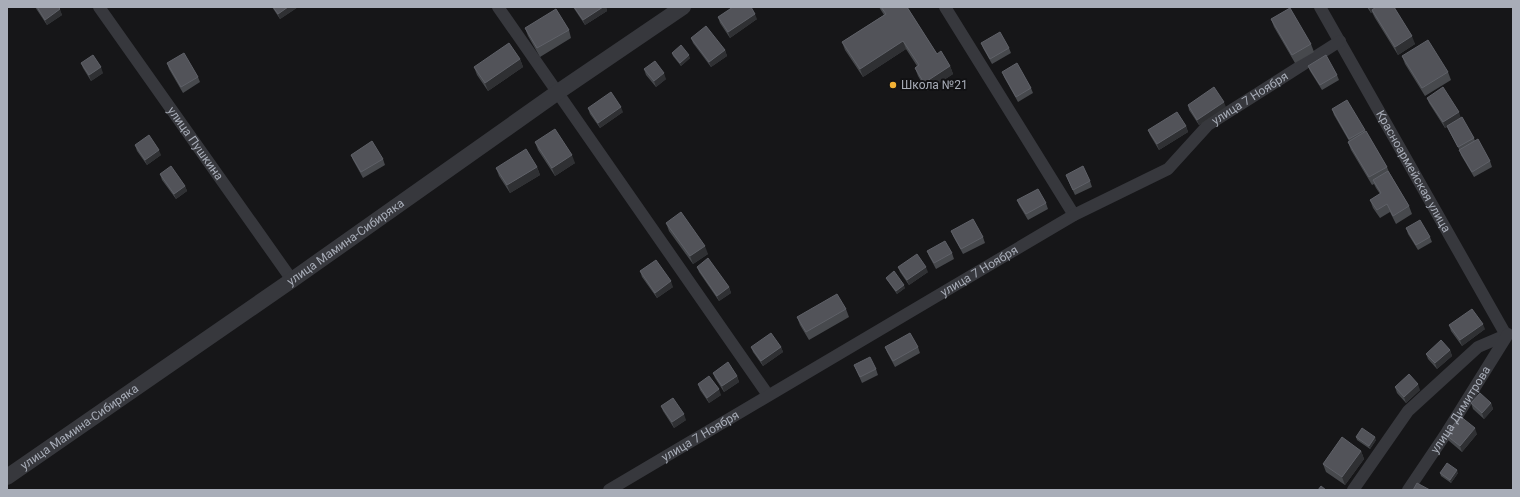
<svg xmlns="http://www.w3.org/2000/svg" width="1520" height="497" viewBox="0 0 1520 497" font-family="Roboto,sans-serif">
	<rect width="100%" height="100%" fill="#161618"/>
	<g fill="none" stroke-linecap="round" stroke-linejoin="round">
		<g stroke="#37383d" stroke-width="12">
			<path id="s1" d="M99,7L292,280"/>
			<path d="M498,7L768,395"/>
			<path d="M945,7L1074,215"/>
			<path id="s2" d="M1320,7L1506,335L1478,347L1408,411L1353,490"/>
			<path id="s3" d="M609,490L1074,215L1168,169L1208,125L1340,41"/>
			<path id="s4" d="M1408,490L1447,432L1508,334"/>
		</g>
		<path stroke="#37383d" stroke-width="16" id="s5" d="M7,477L292,280L558,92L683,7"/>
	</g>
	<path fill="#47494d" d="M35,7H58L62,15L47,25Z
		M272,7H298L280,19Z
		M573,7H606L607,11L585,25Z
		M879,7H907L937,54L950,66L953,74L927,91L918,76L915,68L917,66L906,49L863,77L845,50L842,42L884,15Z
		M1367,7H1394L1415,44L1398,55L1375,18L1372,12L1371,13Z
		M718,17L757,19L730,38L720,23Z
		M1271,19L1311,44L1314,52L1295,63L1274,27Z
		M525,28L569,30L571,38L540,57L528,36Z
		M691,38L725,50L727,56L711,67L693,43Z
		M981,43L1009,48L1011,53L992,64L983,48Z
		M672,53L690,58L681,66L673,56Z
		M1402,56L1448,72L1451,80L1425,96L1405,64Z
		M520,59L523,67L488,91L477,75L474,67Z
		M81,63L103,73L91,81L83,68Z
		M167,63L198,77L200,82L183,93L169,69Z
		M1308,66L1337,75L1339,80L1322,90L1310,71Z
		M644,69L666,79L656,87L646,75Z
		M1002,72L1031,88L1033,93L1018,102L1004,77Z
		M1427,98L1461,118L1474,138L1475,141L1490,161L1492,167L1474,177L1461,155L1460,151L1449,131L1447,127L1445,128L1429,103Z
		M1188,105L1226,107L1199,125L1189,110Z
		M588,108L623,112L600,128L590,114Z
		M1332,109L1365,130L1387,167L1389,172L1409,206L1412,214L1396,224L1390,212L1380,218L1373,208L1370,200L1380,194L1376,188L1374,184L1372,185L1351,150L1348,142L1349,141L1334,115Z
		M1186,126L1188,132L1159,150L1150,135L1148,130Z
		M535,142L575,163L555,176L538,150Z
		M135,145L161,155L147,165L137,151Z
		M351,155L383,159L385,165L363,178L353,160Z
		M537,167L540,175L510,193L499,176L496,168Z
		M160,174L185,186L187,191L176,199L162,180Z
		M1066,175L1090,181L1092,187L1075,195L1068,180Z
		M1017,200L1046,203L1048,209L1028,220L1019,205Z
		M666,223L708,254L693,264L669,231Z
		M1406,228L1430,237L1432,242L1418,250L1408,234Z
		M951,231L983,237L985,243L963,254L953,236Z
		M927,251L952,253L954,259L936,269L929,256Z
		M697,267L729,287L731,293L719,301L699,272Z
		M898,267L928,272L909,285L900,272Z
		M640,271L673,287L657,298L642,277Z
		M886,278L905,288L897,294L887,280Z
		M846,309L849,317L809,340L800,325L797,317Z
		M1449,325L1485,329L1462,346L1451,331Z
		M751,347H781L783,352L763,366L753,352Z
		M885,347H918L920,353L895,367L887,352Z
		M1450,350L1452,356L1437,369L1428,359L1426,354Z
		M854,365L876,369L878,375L862,383Z
		M713,373L737,376L739,382L724,392L715,378Z
		M698,384L721,395L709,403L700,390Z
		M1395,387L1420,390L1406,403L1397,393Z
		M1471,403H1491L1493,409L1484,419L1473,409Z
		M661,406L686,420L674,428L663,411Z
		M1477,434L1462,452L1448,440L1446,435Z
		M1356,437L1376,440L1370,449L1357,440Z
		M1361,451L1364,459L1345,485L1326,472L1323,464Z
		M1440,473H1458L1451,483L1441,476Z"/>
	<path fill="#2f3033" d="M288,7H298L280,19L278,14Z
		M603,7H606L607,11L585,25L583,20Z
		M1369,7H1380L1372,10V12L1371,13Z
		M60,9L62,15L47,25L45,20Z
		M755,14L757,19L730,38L728,32Z
		M1412,36L1415,44L1398,55L1395,47Z
		M903,41L906,49L863,77L860,69Z
		M725,50L727,56L711,67L709,62Z
		M689,55L690,58L681,66L680,63Z
		M520,59L523,67L488,91L485,83Z
		M950,66L953,74L927,91L924,83Z
		M101,67L103,73L91,81L89,75Z
		M664,73L666,79L656,87L654,81Z
		M1224,102L1226,107L1199,125L1197,120Z
		M621,107L623,112L600,128L598,123Z
		M1459,112L1461,118L1445,128L1443,122Z
		M1186,126L1188,132L1159,150L1157,144Z
		M159,150L161,155L147,165L145,160Z
		M572,155L575,163L555,176L552,168Z
		M537,167L540,175L510,193L507,185Z
		M185,186L187,191L176,199L174,194Z
		M705,246L708,254L693,264L690,256Z
		M926,267L928,272L909,285L907,280Z
		M671,281L673,287L657,298L655,293Z
		M904,285L905,288L897,294L896,291Z
		M729,287L731,293L719,301L717,296Z
		M1483,324L1485,329L1462,346L1460,340Z
		M781,347L783,352L763,366L761,361Z
		M1450,350L1452,356L1437,369L1435,363Z
		M737,376L739,382L724,392L722,386Z
		M1418,384L1420,390L1406,403L1404,397Z
		M719,389L721,395L709,403L707,398Z
		M1491,403L1493,409L1484,419L1482,413Z
		M684,414L686,420L674,428L672,422Z
		M1475,428L1477,434L1462,452L1460,446Z
		M1375,437L1376,440L1370,449L1369,446Z
		M1361,451L1364,459L1345,485L1342,477Z
		M1457,470L1458,473L1451,483L1450,480Z"/>
	<path fill="#525359" stroke="#5f6168" d="M37,7H58L60,9L45,20Z
		M273,7H288L278,14Z
		M574,7H603L583,20Z
		M733,7H751L755,14L728,32L718,17Z
		M881,7H907L937,54L941,51L950,66L924,83L915,68L919,65L903,41L860,69L842,42L886,14Z
		M1376,7H1394L1412,36L1395,47L1372,10Z
		M1290,8L1311,44L1292,55L1271,19Z
		M556,9L569,30L537,48L525,28Z
		M706,26L725,50L709,62L691,38Z
		M1000,32L1009,48L990,59L981,43Z
		M1428,40L1448,72L1422,88L1402,56Z
		M509,43L520,59L485,83L474,67Z
		M681,45L689,55L680,63L672,53Z
		M184,53L198,77L181,87L167,63Z
		M93,55L101,67L89,75L81,63Z
		M1326,55L1337,75L1320,85L1308,66Z
		M655,61L664,73L654,81L644,69Z
		M1017,63L1031,88L1016,97L1002,72Z
		M1214,87L1224,102L1197,120L1188,105Z
		M1443,87L1459,112L1443,122L1427,98Z
		M611,92L621,107L598,123L588,108Z
		M1347,100L1365,130L1349,139L1332,109Z
		M1177,112L1186,126L1157,144L1148,130Z
		M1462,117L1474,138L1458,147L1447,126Z
		M555,129L572,155L552,168L535,142Z
		M1366,131L1387,167L1369,177L1348,142Z
		M149,135L159,150L145,160L135,145Z
		M1478,139L1490,161L1472,172L1459,150Z
		M372,141L383,159L361,172L351,155Z
		M526,149L537,167L507,185L496,168Z
		M171,166L185,186L174,194L160,174Z
		M1083,166L1090,181L1073,190L1066,175Z
		M1388,171L1409,206L1393,216L1387,204L1377,210L1370,200L1381,193L1373,180Z
		M1038,189L1046,203L1026,214L1017,200Z
		M681,212L705,246L690,256L666,223Z
		M973,219L983,237L961,249L951,231Z
		M1420,220L1430,237L1416,245L1406,228Z
		M945,241L952,253L934,263L927,251Z
		M917,254L926,267L907,280L898,267Z
		M708,258L729,287L717,296L697,267Z
		M656,260L671,281L655,293L640,271Z
		M894,271L904,285L896,291L886,278Z
		M837,294L846,309L806,332L797,317Z
		M1472,309L1483,324L1460,340L1449,325Z
		M771,333L781,347L761,361L751,347Z
		M910,333L918,347L893,361L885,347Z
		M1441,340L1450,350L1435,363L1426,354Z
		M870,357L876,369L860,377L854,365Z
		M728,362L737,376L722,386L713,373Z
		M1409,374L1418,384L1404,397L1395,387Z
		M709,376L719,389L707,398L698,384Z
		M1480,393L1491,403L1482,413L1471,403Z
		M673,398L684,414L672,422L661,406Z
		M1460,416L1475,428L1460,446L1446,435Z
		M1362,428L1375,437L1369,446L1356,437Z
		M1342,437L1361,451L1342,477L1323,464Z
		M1447,463L1457,470L1450,480L1440,473Z
		M1417,483L1430,490H1413Z
		M1321,486L1326,490H1318Z"/>
	<circle fill="#f2b134" stroke="#111113" stroke-width="1.5" cx="893" cy="85" r="4"/>
	<g text-anchor="middle" stroke-width="4" stroke-linejoin="round" paint-order="stroke">
		<g font-size="12" fill="#a8adb8" stroke="#111113" text-anchor="start">
			<text x="901" y="89">Школа №21</text>
		</g>
		<g font-size="12" fill="#a8adb8" stroke="#111113">
			<text dy="4" stroke="none"><textPath href="#s3" startOffset="754">улица 7 Ноября</textPath></text>
			<text dy="4" stroke="none"><textPath href="#s1" startOffset="167">улица Пушкина</textPath></text>
			<text dy="4" stroke="none"><textPath href="#s2" startOffset="189">Красноармейская улица</textPath></text>
			<text dy="4" stroke="none"><textPath href="#s5" startOffset="412">улица Мамина-Сибиряка</textPath></text>
			<text dy="4" stroke="none"><textPath href="#s3" startOffset="430">улица 7 Ноября</textPath></text>
			<text dy="4" stroke="none"><textPath href="#s4" startOffset="96">улица Димитрова</textPath></text>
			<text dy="4" stroke="none"><textPath href="#s5" startOffset="88">улица Мамина-Сибиряка</textPath></text>
			<text dy="4" stroke="none"><textPath href="#s3" startOffset="106">улица 7 Ноября</textPath></text>
		</g>
	</g>
	<rect width="1520" height="497" fill="none" stroke="#a8adb8" stroke-width="16"/>
</svg>
